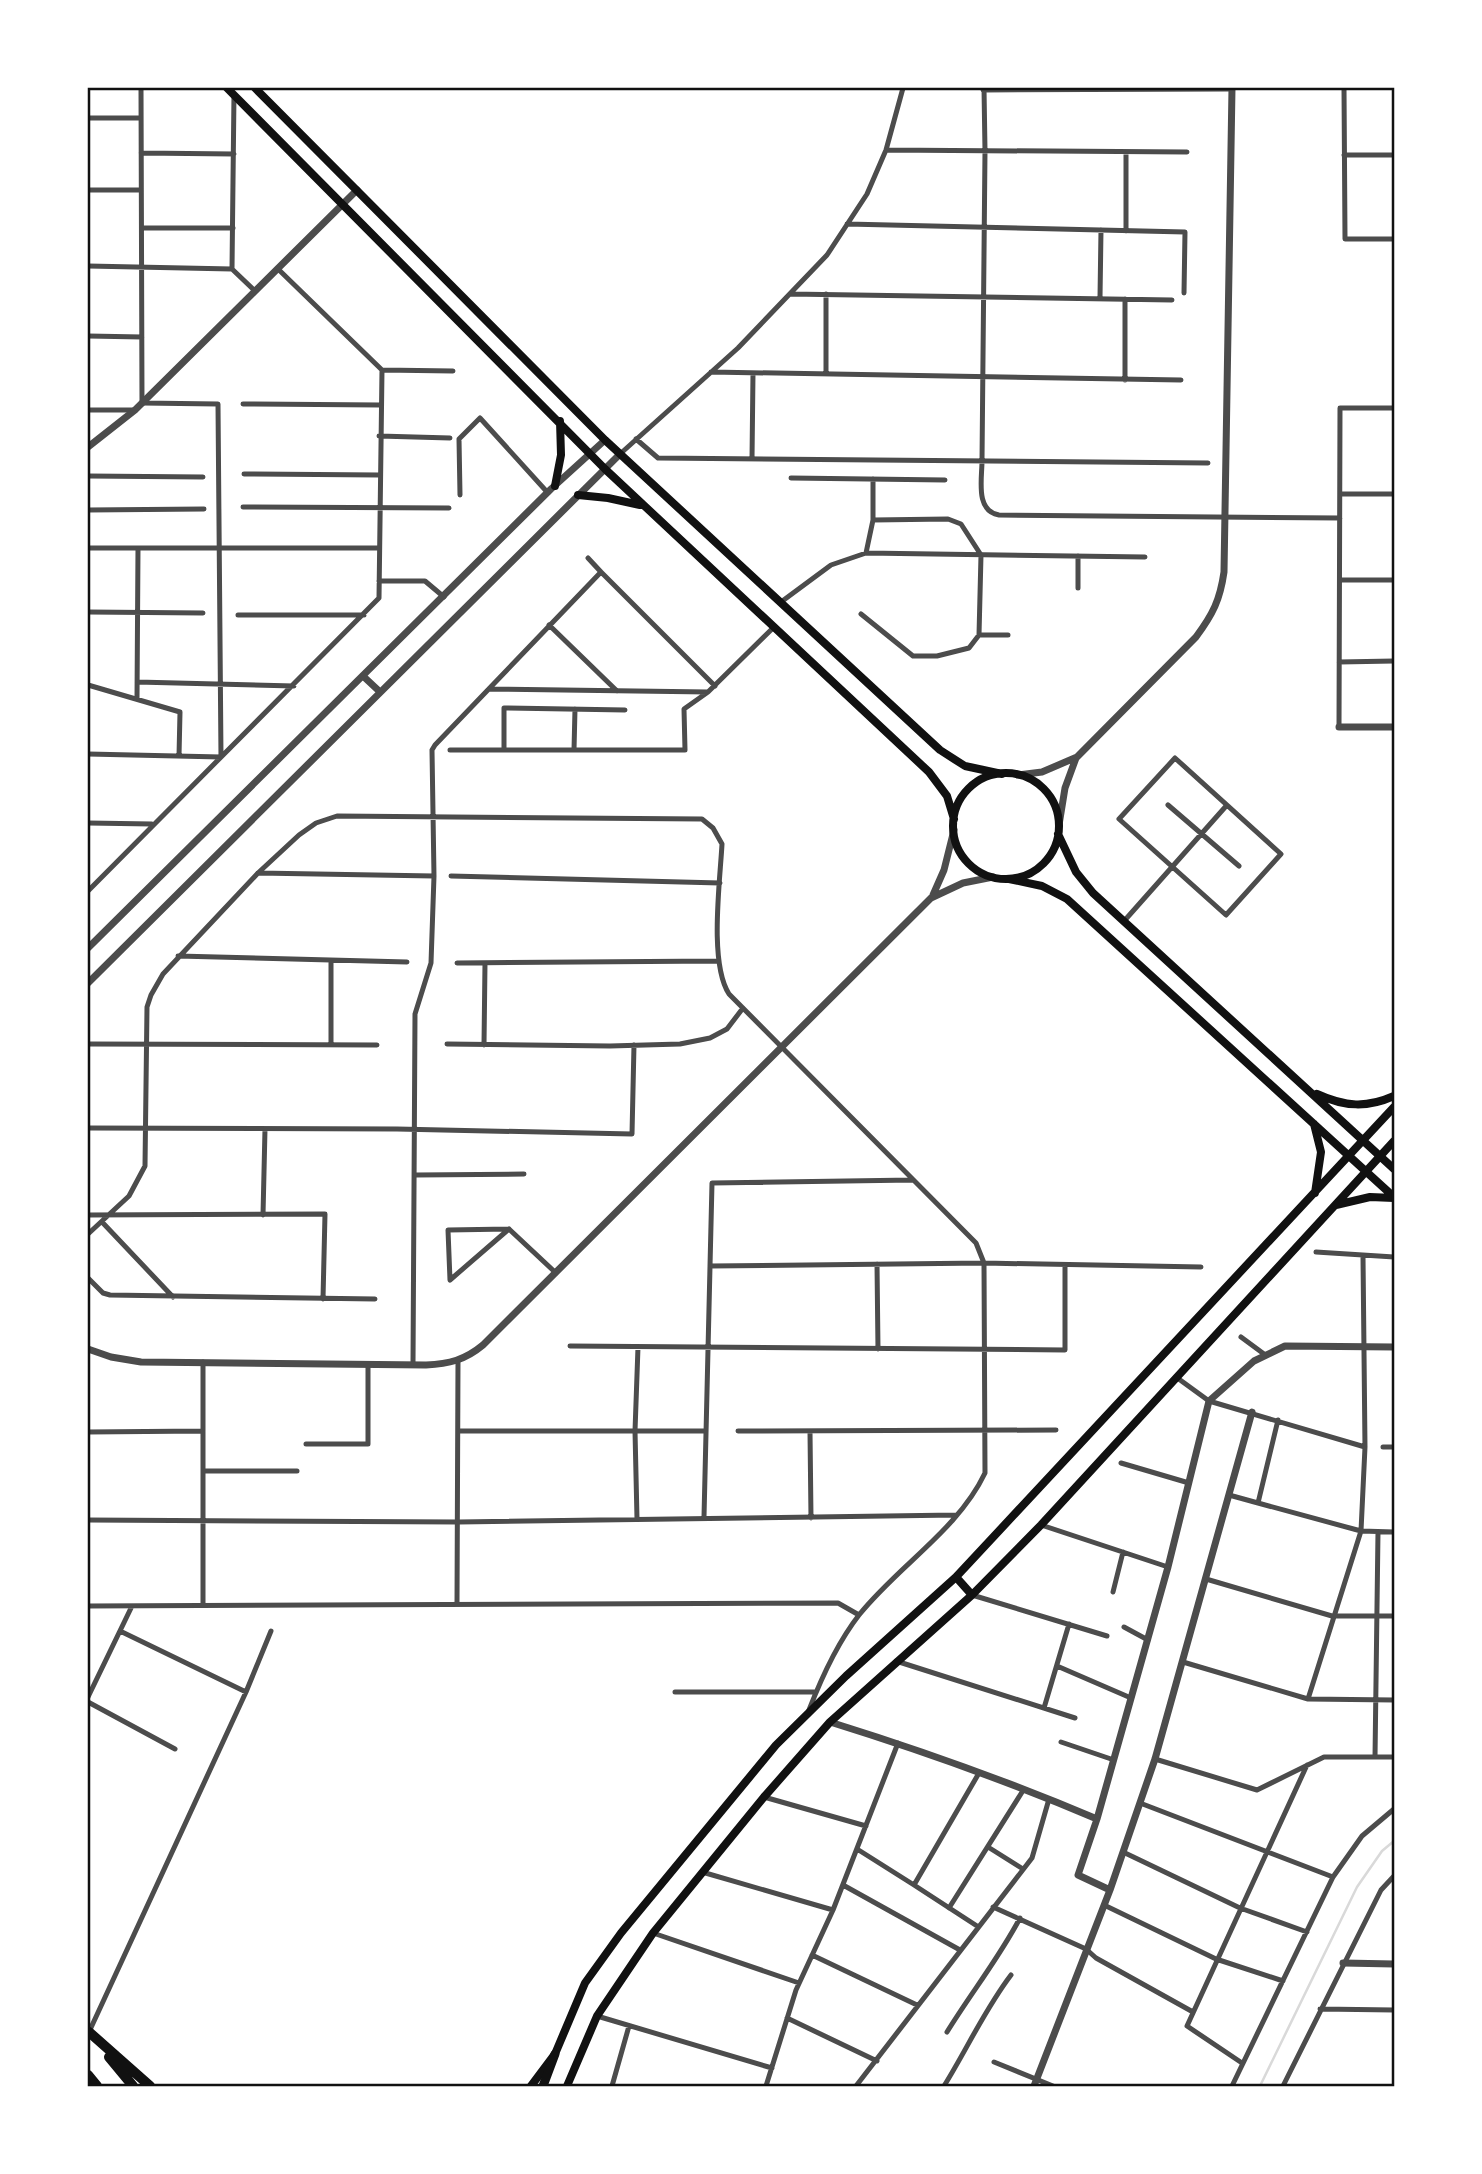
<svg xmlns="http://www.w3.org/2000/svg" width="1482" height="2174" viewBox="0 0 1482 2174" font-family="'Nunito Sans',sans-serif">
	<rect width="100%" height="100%" fill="#fff"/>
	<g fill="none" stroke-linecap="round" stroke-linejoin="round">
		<path stroke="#d9d9d9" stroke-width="2.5" d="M1260,2086L1357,1887L1382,1851L1394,1841"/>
		<path stroke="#4c4c4c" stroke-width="5" d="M984,88L985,151L982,461C982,479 975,511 999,515L1340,518
			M1344,88L1345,239H1394
			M983,90L1231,89
			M234,94L232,269L255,291
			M88,118H141
			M886,150L1187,152
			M141,153L234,154
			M1344,155H1394
			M88,190H141
			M847,224L1185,232L1184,293
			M142,228H233
			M1126,231V152
			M88,266L232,269
			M278,269L382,370
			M790,294L1172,300
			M826,294V374
			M1100,298L1101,230
			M88,336L142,337
			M382,370L453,371
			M711,372L1181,380
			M1125,380V299
			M243,404L380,405
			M88,410H135
			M379,436L450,438
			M636,439L658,458L1208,463
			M620,454L738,348L827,255L867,194L886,150L903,88
			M752,459L753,373
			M244,474L379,475
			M88,476L203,477
			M791,478L945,480
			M1340,494H1394
			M460,495L459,439L480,418L548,493
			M243,507L449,508
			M88,510L204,509
			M873,520L948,519L961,524L981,555L979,635
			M88,548H379
			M866,553L873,520V479
			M1078,556V588
			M588,558L601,572
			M1340,580H1394
			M379,581H425L444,597
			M781,602L831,565L866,553L1145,557
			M88,612L203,613
			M861,614L913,656H937L969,648L979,635H1008
			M238,615H364
			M549,625L617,691
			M1339,662L1394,661
			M137,682L294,686
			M88,685L180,712L179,756
			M489,689L708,692
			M137,698L138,548
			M1339,727L1340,408H1394
			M450,750H685L684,709L708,692L774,627
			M504,750V708L625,710
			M574,750L575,709
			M88,754L221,757L218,404L142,403L141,88
			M1175,758L1281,854L1226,915L1119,819Z
			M1168,805L1239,866
			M88,823L152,824
			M258,873L434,876
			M451,876L720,883
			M88,891L379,598L382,370
			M1125,920L1227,805
			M178,956L407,962
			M331,961V1045
			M457,963L718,961
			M88,1044L377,1045
			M447,1044L610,1046L680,1044L710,1038L727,1029L743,1008
			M484,1045L485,963
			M88,1128L397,1129L632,1134L634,1045
			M416,1175L524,1174
			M88,1215L325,1214L323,1299
			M263,1215L265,1129
			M102,1222L173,1297
			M509,1229L450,1280L448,1230L509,1229L556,1273
			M88,1234L129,1196L145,1166L147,1007L151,995L163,974L258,873L299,835L316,823L337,816L702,819L713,828L722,844C720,882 709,963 729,994L976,1243L984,1263L985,1473C958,1530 898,1566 859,1615C838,1642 821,1679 809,1710
			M1316,1252L1394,1257
			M877,1264L878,1349
			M710,1266L984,1263L1201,1267
			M88,1278L103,1293L110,1295L375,1299
			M1241,1337L1264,1354
			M570,1346L1065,1350V1265
			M203,1362V1604
			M413,1365L415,1014L431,963L434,876L432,750L435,745L601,572L715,686
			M1176,1377L1209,1401L1365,1447
			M1278,1420L1258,1503L1361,1531L1394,1532
			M459,1431H706
			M738,1431L1056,1430
			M88,1432L203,1431
			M810,1432L811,1518
			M306,1444H368V1365
			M1383,1447H1394
			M1121,1463L1189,1483
			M203,1471H297
			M1229,1495L1258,1503
			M704,1517L712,1183L913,1180
			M637,1519L635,1431L638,1347
			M88,1520L459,1522L956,1515
			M1041,1525L1168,1567
			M1206,1579L1332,1616H1394
			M1113,1592L1123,1552
			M972,1595L1107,1636
			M457,1604L458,1361
			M88,1606L838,1603L859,1615
			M1124,1627L1148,1640
			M120,1631L246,1692
			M896,1661L1075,1718
			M1183,1662L1308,1699L1394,1700
			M1057,1666L1131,1698
			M675,1692H816
			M88,1697L132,1606
			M1308,1699L1361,1531L1365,1447L1363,1256
			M88,1702L175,1749
			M1044,1708L1069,1624
			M1061,1742L1114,1760
			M1375,1757L1378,1532
			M1155,1759L1257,1790L1324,1757H1394
			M764,1797L866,1826
			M1140,1803L1333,1877
			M988,1847L1023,1869
			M857,1849L914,1885L979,1773
			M1123,1852L1240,1908L1307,1932
			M702,1872L833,1910
			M843,1885L960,1950
			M914,1885L977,1926
			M1104,1905L1216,1959L1283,1981
			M993,1907L1086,1949L1096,1958L1193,2012
			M949,1908L1024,1789
			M653,1933L799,1983
			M812,1955L917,2005
			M1320,2009L1394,2010
			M597,2016L772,2068
			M787,2018L877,2061
			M89,2032L246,1692L271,1631
			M947,2032C971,1993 999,1958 1020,1918
			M994,2062L1053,2086
			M1242,2063L1187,2026L1307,1765
			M612,2086L629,2026
			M766,2086L796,1990L833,1910L898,1743
			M856,2086L1032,1858L1049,1799
			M944,2086C967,2049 985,2009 1011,1975
			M1232,2086L1333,1877L1362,1836L1394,1809
			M1283,2086L1381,1890L1394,1876"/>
		<path stroke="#4c4c4c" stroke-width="7" d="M88,447L135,410L357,190
			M363,676L379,691
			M1339,727H1394
			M1018,775L1042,772L1077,757L1196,637C1213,614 1220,600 1224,572L1232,88
			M1059,825L1065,788L1076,758
			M933,895L944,870L954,830
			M88,948L551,489L605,440
			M88,983L620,454
			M88,1349L111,1357L141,1362L426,1365C449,1364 465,1360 483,1345L931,898L963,883L993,877
			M830,1722C920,1750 1010,1782 1097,1819
			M1110,1890L1078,1875L1097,1819L1168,1567L1209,1401L1254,1361L1285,1346L1394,1347
			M1343,1963L1394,1964
			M1034,2086L1110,1890L1155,1759L1252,1412"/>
		<path stroke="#111" stroke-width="8" d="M227,88L605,469L929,772L947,796L954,819
			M255,88L605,440L940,750L965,766L1002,774
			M555,486L561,455L560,421
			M578,495L608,498L640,505
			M953 826a53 53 0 1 1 106 0a53 53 0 1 1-106 0Z
			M1058,834L1076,872L1093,893L1394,1169
			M1009,879L1042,886L1067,899L1394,1197
			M1317,1094C1345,1107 1367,1108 1394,1096
			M1314,1124L1321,1152L1315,1193
			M1336,1205L1370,1197L1394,1198
			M956,1577L972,1595
			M531,2086L555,2054L585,1983L621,1933L776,1745L846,1676L956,1577L1394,1107
			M567,2086L597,2016L653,1933L764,1797L830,1722L972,1595L1041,1525L1394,1141"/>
		<path stroke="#111" stroke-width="9" d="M543,2086L555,2054"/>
		<path stroke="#111" stroke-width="10" d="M89,2032L150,2086
			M109,2057L133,2086
			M88,2075L97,2086"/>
	</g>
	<rect width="1482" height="2174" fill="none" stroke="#ffffff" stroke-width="178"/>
	<rect x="89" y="89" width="1304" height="1996" fill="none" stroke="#111" stroke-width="2.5"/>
</svg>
